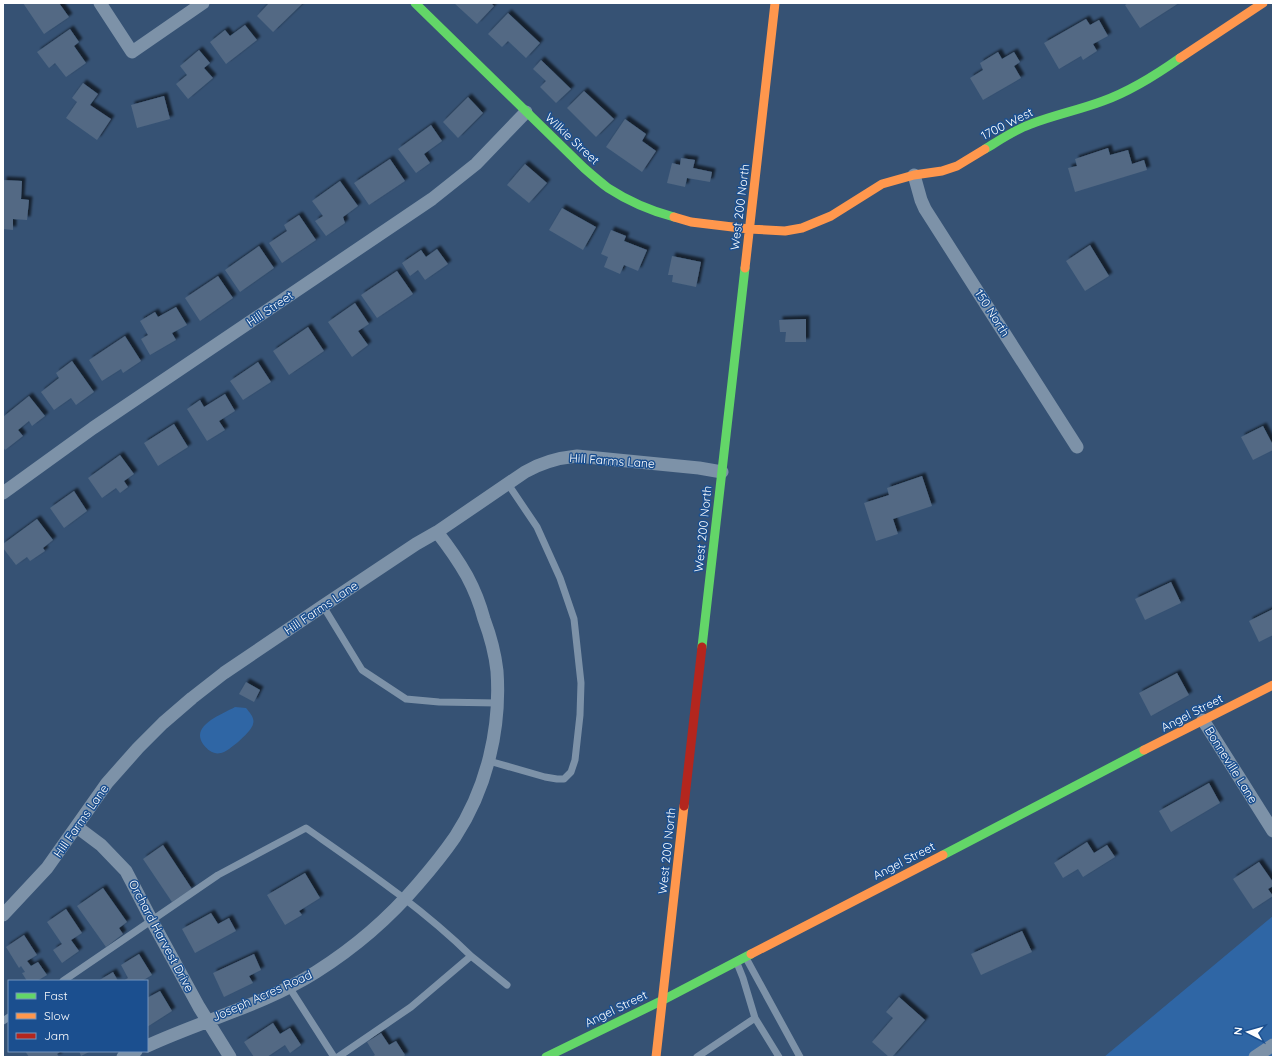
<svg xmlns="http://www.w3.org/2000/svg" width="1276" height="1060" viewBox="0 0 1276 1060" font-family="Quicksand,sans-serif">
	<defs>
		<filter id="shadow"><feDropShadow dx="3.5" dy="-3.5" stdDeviation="1" flood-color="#0009"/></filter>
	</defs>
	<rect width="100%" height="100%" fill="#365274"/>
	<path fill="#2f66a5" d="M235,707L246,708C250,713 255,718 253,724C252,731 231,749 224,752C222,753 217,754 215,753C210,752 206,748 203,744C190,725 223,714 235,707Z
		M1273,916V1057H1104Z"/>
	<path fill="#526984" filter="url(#shadow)" d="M23,3H59L69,17L44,34Z
		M269,3H303L273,32L257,16Z
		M454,3H491L494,6L477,24Z
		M1128,3H1179L1140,28L1125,5Z
		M508,13L540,43L526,58L508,41L502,47L488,34Z
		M1086,19L1090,25L1099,20L1108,36L1093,44L1097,51L1083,60L1081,56L1059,69L1044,43Z
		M245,25L257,40L226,64L210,42L225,30L230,36Z
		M70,29L79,42L74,46L86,63L66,77L55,63L49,68L37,52Z
		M199,50L210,63L204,68L213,78L188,99L176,84L187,75L180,66Z
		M998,52L1002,59L1014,52L1020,62L1014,66L1021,78L983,100L970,78L983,70L980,63Z
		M541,60L571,89L556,103L540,87L546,81L533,69Z
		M83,83L98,94L90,105L111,119L97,140L66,118L77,102L72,98Z
		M584,91L614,119L596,137L567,108Z
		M164,96L170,119L137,128L131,105Z
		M468,97L483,113L458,138L443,122Z
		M625,119L646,134L642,141L656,151L642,172L606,147Z
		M431,125L442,141L424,154L430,163L416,173L398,149Z
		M1108,148L1110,155L1128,150L1132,164L1144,160L1147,170L1075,192L1068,168L1077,166L1075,159Z
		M681,158L695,160L693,168L712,172L710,182L687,178L685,187L667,183L672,163L680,165Z
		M390,159L405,181L369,205L354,183Z
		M525,164L547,183L529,203L507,185Z
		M3,180L22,181L21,199L29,200L27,220L13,219V230L3,229Z
		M340,181L358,206L343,217L345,223L326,236L315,221L323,216L312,201Z
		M562,208L596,227L583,250L549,230Z
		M299,215L316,240L282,263L269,243L287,231L284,225Z
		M611,230L626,236L624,241L647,250L638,271L624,265L620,274L604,267L608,257L601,254Z
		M1090,245L1109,276L1085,291L1066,261Z
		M259,246L274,268L240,292L225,270Z
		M437,249L448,264L425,280L418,270L410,276L402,263L421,250L426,257Z
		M672,256L701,262L696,287L672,282L673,275H668Z
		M397,271L413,294L377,318L361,295Z
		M218,276L233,298L200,321L185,298Z
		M355,303L369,324L358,331L368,345L352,357L328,322Z
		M176,307L187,325L172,333L176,340L150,355L141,339L148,335L140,321L155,312L158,317Z
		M806,319V342H785L786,332H780L779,320Z
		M308,327L324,351L289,375L273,351Z
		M125,336L141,361L123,373L121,369L102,381L89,360Z
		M72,361L94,392L76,405L71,398L54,410L41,392L59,378L56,373Z
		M258,362L271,382L243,400L230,381Z
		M225,394L235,411L219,421L225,430L207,441L187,409L200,400L204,407Z
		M29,396L45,416L32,426L29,421L18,430L23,436L5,450L3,447V417Z
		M174,424L188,447L158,466L144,443Z
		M1263,426L1273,445V450L1253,460L1241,437Z
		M120,455L134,474L124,481L128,487L120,493L116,488L102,498L88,478Z
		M922,476L932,506L893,519L898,534L876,541L864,503L889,495L887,488Z
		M74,491L87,511L64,528L50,508Z
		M37,519L53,540L43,548L45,551L30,561L27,557L16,565L3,548V544Z
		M1171,582L1181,603L1145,620L1135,599Z
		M1273,609V635L1259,642L1249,621Z
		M1177,673L1189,695L1151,716L1139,693Z
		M246,682L260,690L254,702L239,694Z
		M1209,783L1220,803L1171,832L1159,811Z
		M1087,842L1094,853L1107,845L1115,857L1083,877L1078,869L1063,878L1054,863Z
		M163,845L192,889L172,902L143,859Z
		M1259,862L1273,882V886L1268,889L1273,896L1253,909L1233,879Z
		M305,873L320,898L299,911L302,915L285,925L267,895Z
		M103,888L127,922L119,928L123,934L106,947L77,906Z
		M66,909L82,933L71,940L79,951L62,963L53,950L62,944L47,922Z
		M211,913L218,924L229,918L236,931L195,953L182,929Z
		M1022,931L1032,952L981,975L971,954Z
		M24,935L37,955L27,961L31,966L38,962L47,975L37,981H27L22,973L25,972L21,966L19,968L6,947Z
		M139,954L152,975L142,981H123L128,978L121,965Z
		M254,954L261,970L249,976L253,983L224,997L213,973Z
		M113,972L118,981H98Z
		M160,991L172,1011L147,1027V998Z
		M899,997L925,1020L892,1057H889L872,1042L893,1018L886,1012Z
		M273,1023L280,1034L290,1028L301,1045L290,1053L285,1045L267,1057H254L244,1042Z
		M381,1033L389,1045L396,1041L405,1055L403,1057H372L375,1055L367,1042Z
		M25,1051H61L57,1054L59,1057H29Z
		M79,1051H91L81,1056Z"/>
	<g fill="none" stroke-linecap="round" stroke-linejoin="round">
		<path stroke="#7d92a8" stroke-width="7" d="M323,606L362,670L406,699L439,702L497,703
			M489,761L545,777L557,779H564L571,772L575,760L580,715L581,683L574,619L560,578L537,527L508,484
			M471,956L507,985
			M746,958L800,1057
			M737,963L743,978L755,1018
			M63,981L218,875L306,828C363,868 421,907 471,956L411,1007L338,1057
			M289,987L334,1057
			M3,1021L9,1017
			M697,1057L755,1018L779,1057"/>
		<path stroke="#7d92a8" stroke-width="13" d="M100,3L132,52L203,3
			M914,175L921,200L925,209L1077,447
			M3,493L93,428L432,199L476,164L526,112
			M1203,720L1273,831
			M77,827L101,845L126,871L152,921L199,1007L230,1057
			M3,915L47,868L107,783L138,748L163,723L192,698L224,673L323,606L416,544L437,532L525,472C542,462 557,458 577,456L699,468L722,472
			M147,1046C203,1020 264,1005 316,972C354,948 389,918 418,884C431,869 444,853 455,837C487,788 501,728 497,671C495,653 490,635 484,619C480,604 474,589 467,576C458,560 448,546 437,532
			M123,1057L136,1051
			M1255,1057L1273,1045"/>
		<path stroke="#63d668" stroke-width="9" d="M415,3L584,168C592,175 600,182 608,188C628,201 651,211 674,217
			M985,149C1000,140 1014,130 1031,124C1054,115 1079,110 1103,101C1131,91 1156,75 1180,58
			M702,647L745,268
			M943,855L1144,750
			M546,1057L663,1000L751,954"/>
		<path stroke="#ff974d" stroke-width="9" d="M1180,58L1263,3
			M674,217L691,222L749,229L785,231L802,228L831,216L882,184L914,175L942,171L957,166L985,149
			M745,268L775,3
			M1144,750L1273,685
			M751,954L943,855
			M656,1057L684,806"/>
		<path stroke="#b3261e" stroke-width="9" d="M684,806L702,647"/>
	</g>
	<g text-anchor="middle" stroke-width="3" stroke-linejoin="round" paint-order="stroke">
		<g font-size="12" fill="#fff" stroke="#1b4f8f">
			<text transform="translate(1007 124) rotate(-27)" y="4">1700 West</text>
			<text transform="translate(572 139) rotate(43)" y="4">Wilkie Street</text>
			<text transform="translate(740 207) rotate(-83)" y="4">West 200 North</text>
			<text transform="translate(270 309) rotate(-34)" y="4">Hill Street</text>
			<text transform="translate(992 313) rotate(57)" y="4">150 North</text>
			<text transform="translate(612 461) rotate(4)" y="4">Hill Farms Lane</text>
			<text transform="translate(703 529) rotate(-84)" y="4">West 200 North</text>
			<text transform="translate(321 608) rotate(-34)" y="4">Hill Farms Lane</text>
			<text transform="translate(1192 713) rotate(-27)" y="4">Angel Street</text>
			<text transform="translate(1231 765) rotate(58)" y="4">Bonneville Lane</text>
			<text transform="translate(81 821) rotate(-55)" y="4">Hill Farms Lane</text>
			<text transform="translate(667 851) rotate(-84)" y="4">West 200 North</text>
			<text transform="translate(904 861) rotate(-27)" y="4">Angel Street</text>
			<text transform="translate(161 936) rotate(62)" y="4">Orchard Harvest Drive</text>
			<text transform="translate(262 996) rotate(-24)" y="4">Joseph Acres Road</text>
			<text transform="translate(616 1009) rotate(-26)" y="4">Angel Street</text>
		</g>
	</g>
	<rect width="1276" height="1060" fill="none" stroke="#ffffff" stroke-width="8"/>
	<rect x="8" y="980" width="140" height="72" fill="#1b4f8f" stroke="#7695bc"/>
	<rect x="16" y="993" width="20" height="6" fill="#63d668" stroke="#7695bc"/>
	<text x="44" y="1000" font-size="12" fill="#ffffff">Fast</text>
	<rect x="16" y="1013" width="20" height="6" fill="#ff974d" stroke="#7695bc"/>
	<text x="44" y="1020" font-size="12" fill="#ffffff">Slow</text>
	<rect x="16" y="1033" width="20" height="6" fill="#b3261e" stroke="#7695bc"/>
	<text x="44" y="1040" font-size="12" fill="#ffffff">Jam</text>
	<g transform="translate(1248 1032) rotate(276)" stroke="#1b4f8f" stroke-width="3" paint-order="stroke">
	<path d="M0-3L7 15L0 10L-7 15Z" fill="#ffffff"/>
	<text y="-6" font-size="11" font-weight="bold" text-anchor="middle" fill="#ffffff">N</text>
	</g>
</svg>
